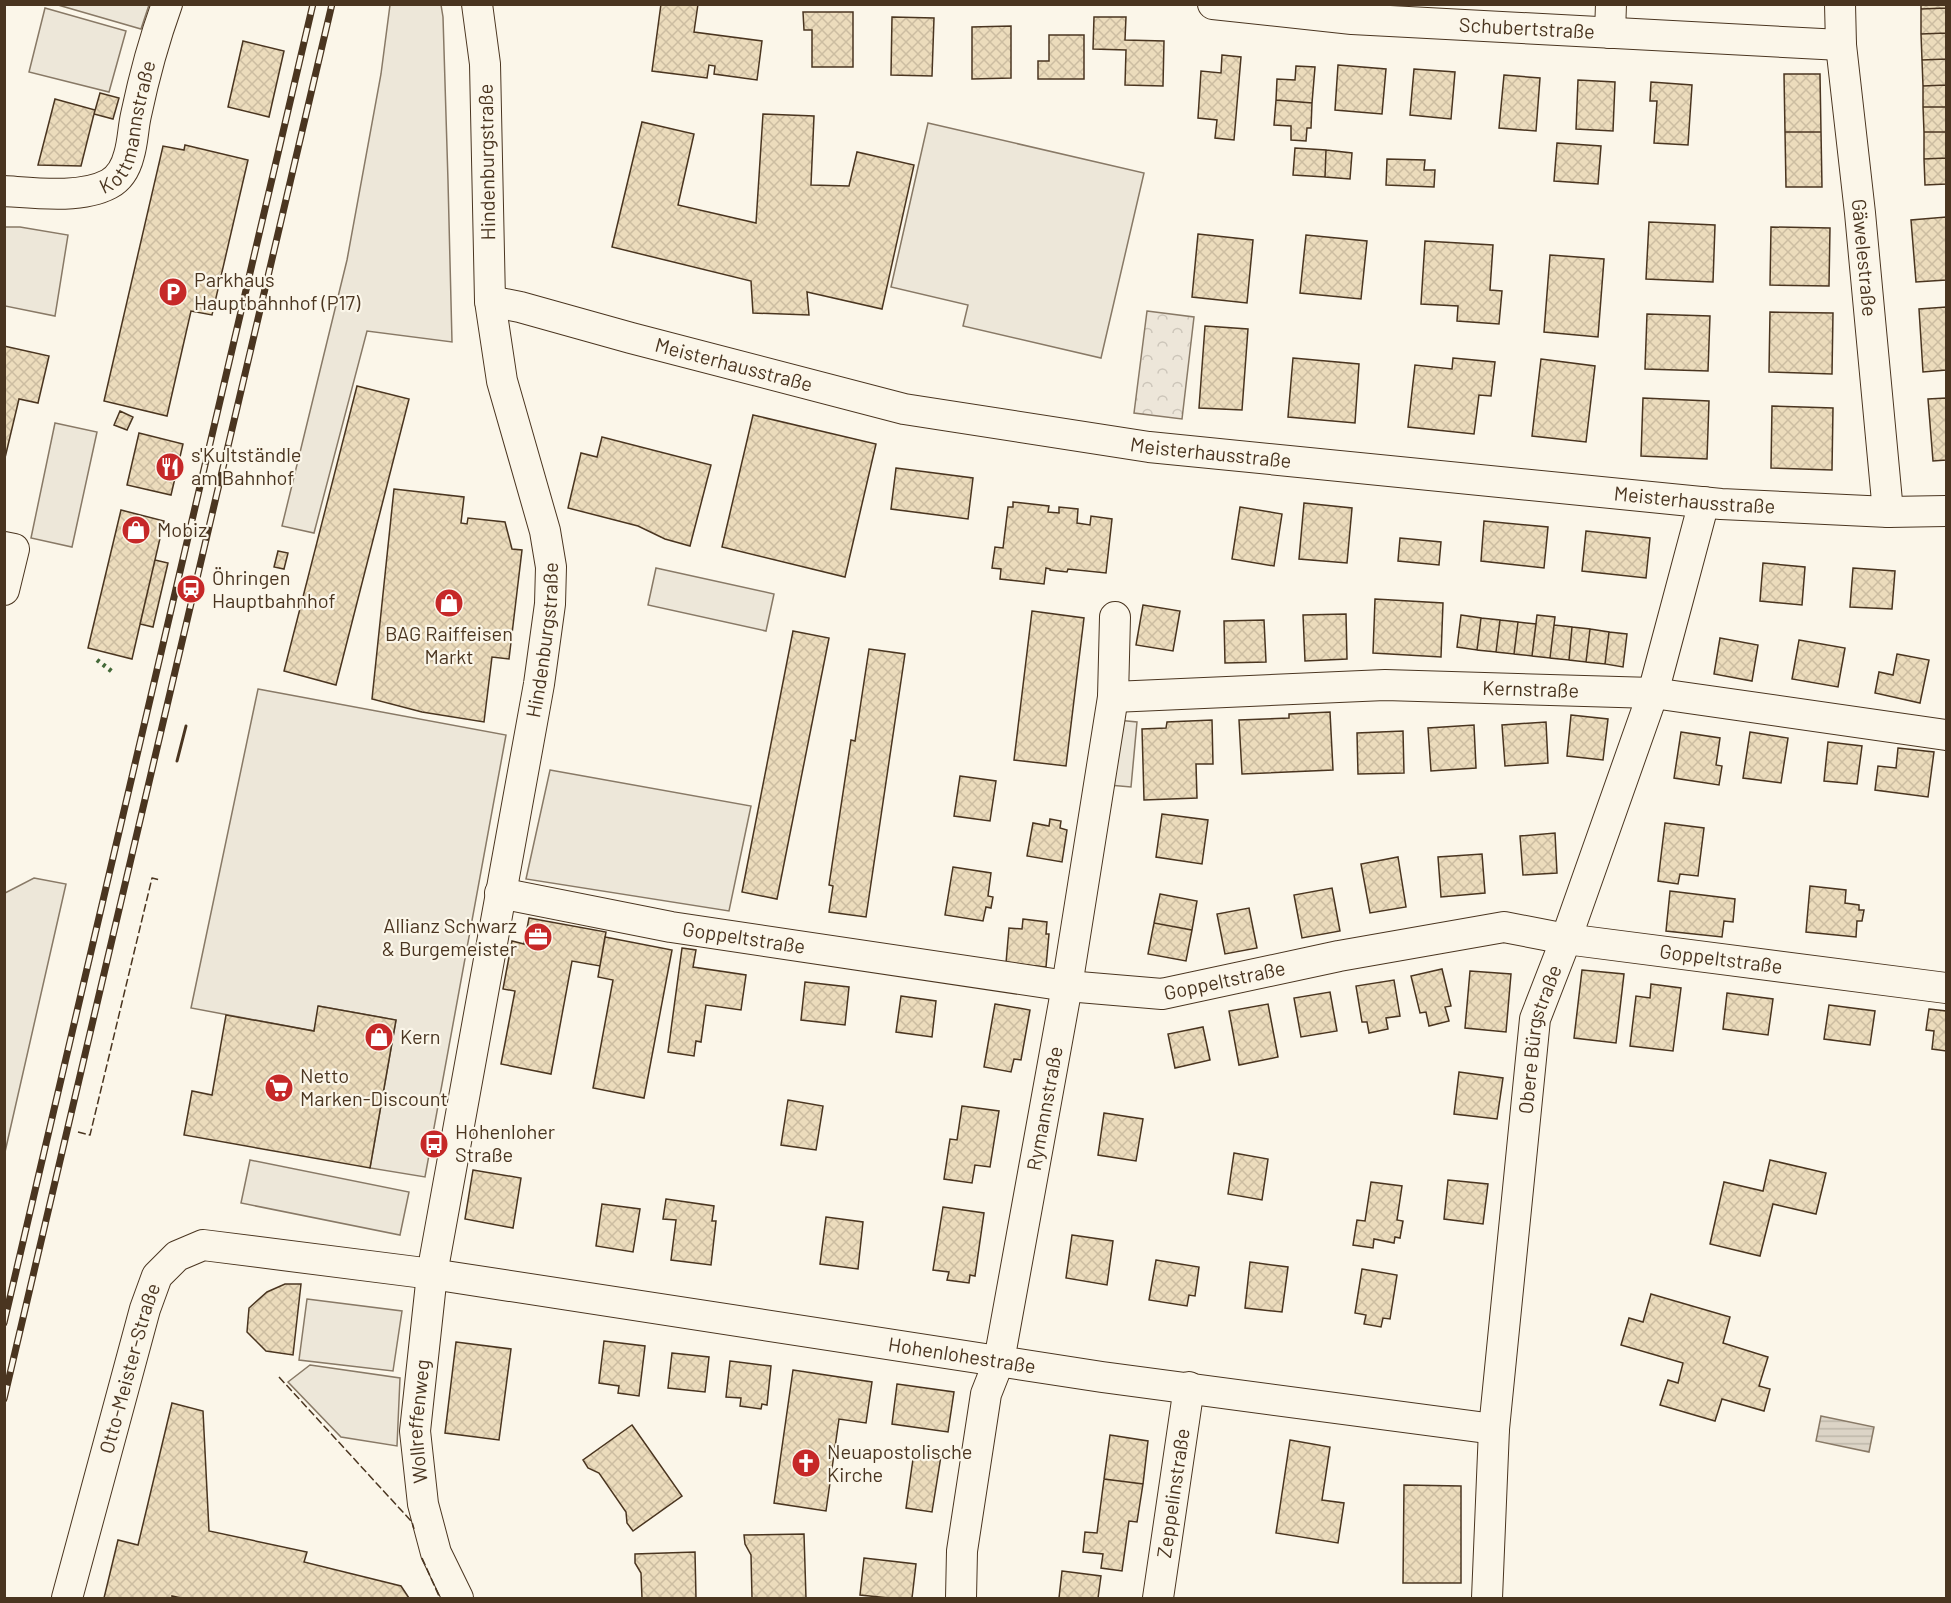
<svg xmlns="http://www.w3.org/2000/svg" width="1951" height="1603" viewBox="0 0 1951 1603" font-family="Barlow,sans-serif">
	<defs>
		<pattern id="park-crowns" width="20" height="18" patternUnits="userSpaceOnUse" patternTransform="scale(1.5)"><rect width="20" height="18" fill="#ede6d9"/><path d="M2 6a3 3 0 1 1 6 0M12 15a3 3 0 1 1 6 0" fill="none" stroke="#cdc6ba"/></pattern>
		<pattern id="water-rules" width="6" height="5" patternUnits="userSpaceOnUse" patternTransform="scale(1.5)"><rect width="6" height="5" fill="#dcd4c6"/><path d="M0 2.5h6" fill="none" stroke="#beb7aa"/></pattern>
		<pattern id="building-cross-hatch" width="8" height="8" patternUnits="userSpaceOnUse" patternTransform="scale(1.5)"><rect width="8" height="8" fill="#ecdcbc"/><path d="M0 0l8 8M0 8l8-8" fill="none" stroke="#ccbda1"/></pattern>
	</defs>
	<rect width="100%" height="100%" fill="#fbf6e9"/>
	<path fill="url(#park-crowns)" stroke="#887966" stroke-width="1.5" d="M1147,311L1194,317L1182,419L1134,413Z"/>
	<path fill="#ede7d9" stroke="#887966" stroke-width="1.5" d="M58,5L149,4V5L141,29Z
		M390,5H441L443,17L448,181L452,342L367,331L314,533L282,526L347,260L381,74Z
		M45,8L126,31L109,92L29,72Z
		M928,123L1144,173L1101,358L963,326L968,305L891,287Z
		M4,227H20L68,235L55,316L5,306Z
		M55,423L97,432L72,547L31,538Z
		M656,568L774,594L766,631L648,605Z
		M258,689L506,735L425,1177L370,1168L396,1020L319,1006L314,1031L191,1008Z
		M1117,720L1137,722L1131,787L1109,785Z
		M550,770L751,806L729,911L526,879Z
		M34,878L66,884L5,1152V893Z
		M250,1160L409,1192L400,1235L241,1203Z
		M307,1299L402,1311L393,1371L299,1360Z
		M310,1365L400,1378L397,1446L341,1437L288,1382Z"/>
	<path fill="url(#water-rules)" stroke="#887966" stroke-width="1.5" d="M1821,1416L1874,1427L1869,1452L1816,1441Z"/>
	<path fill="url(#building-cross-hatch)" stroke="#4a3520" stroke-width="1.5" d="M661,4H698L694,32L762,41L757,80L714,74L715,66L709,65L707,78L652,71Z
		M1921,4H1946V8L1921,9Z
		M1946,8V33L1921,34V9Z
		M803,12H853V67H812V30H804Z
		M892,17L934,18L932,76L891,75Z
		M1094,17H1126L1125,40L1164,41L1163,86L1125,85L1126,50L1093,49Z
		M1011,26V78L972,79V27Z
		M1946,33V59L1922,60L1921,34Z
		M1049,35H1084V79H1038V61H1049Z
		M243,41L284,51L269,117L228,107Z
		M1222,55L1241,57L1234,140L1215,138L1217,120L1198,118L1201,71L1221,73Z
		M1946,59V85L1923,86L1922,60Z
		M1338,65L1386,69L1382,114L1335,110Z
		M1296,66L1315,67L1312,103L1276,100L1277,79L1295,80Z
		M1414,69L1455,72L1451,119L1410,115Z
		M1784,74H1820L1821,132H1785Z
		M1504,75L1540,78L1536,131L1499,128Z
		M1578,80L1615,82L1613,131L1576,129Z
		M1651,82L1692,85L1688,145L1654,143L1657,101H1650Z
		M1946,85V107H1923V86Z
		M100,93L119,98L113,119L94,114Z
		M55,99L95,110L81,166L38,165Z
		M1276,100L1312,103L1311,128H1307L1306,141L1291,140V126L1274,125Z
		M1923,107H1946V132H1924Z
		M763,114L814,116L811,185L849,186L857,152L914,165L882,309L807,292L809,315L753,313L751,281L612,247L642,122L694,134L678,205L756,223Z
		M1785,132H1821L1822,187H1786Z
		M1924,132H1946V158L1924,159Z
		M1557,143L1601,146L1598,184L1554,181Z
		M185,145L248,160L212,315L191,311L167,416L104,401L163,146L184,150Z
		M1295,148L1326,150L1325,177L1293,175Z
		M1326,150L1352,153L1350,179L1325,177Z
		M1946,158V184L1925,185L1924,159Z
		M1387,159L1425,160L1424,170H1435L1434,187L1386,185Z
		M1946,217V280L1916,282L1911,220Z
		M1649,222L1715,225L1713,282L1646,279Z
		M1771,227L1830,228L1829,286L1770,285Z
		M1198,234L1253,240L1247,303L1192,297Z
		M1306,235L1367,241L1361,299L1300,293Z
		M1425,241L1493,245L1490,290L1502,291L1499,324L1457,321L1458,306L1421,304Z
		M1550,255L1604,259L1598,337L1544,332Z
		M1946,307V370L1923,372L1919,309Z
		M1770,312L1833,313L1832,374L1769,372Z
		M1647,314L1710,316L1708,371L1645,369Z
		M1205,326L1248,329L1242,410L1199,408Z
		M4,346L49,356L38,403L19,399L4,462Z
		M1293,358L1359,364L1355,423L1288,417Z
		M1453,358L1495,362L1491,396L1479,395L1474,434L1408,427L1415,365L1452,369Z
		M1541,359L1595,366L1586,442L1532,436Z
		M357,386L409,399L336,685L284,671Z
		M1643,398L1709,401L1707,459L1641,456Z
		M1946,398V460L1933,461L1928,399Z
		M1772,406L1833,408L1832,470L1771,468Z
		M120,411L133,417L127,430L114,425Z
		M753,415L876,444L845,577L722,547Z
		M139,433L183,444L171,495L127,485Z
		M602,437L711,465L690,546L665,539L638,526L568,508L581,453L597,457Z
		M896,468L973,478L968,519L891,509Z
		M394,489L464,497L461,523L467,524L468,518L505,522L512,549L522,550L509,659L492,657L484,722L422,712L372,699Z
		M1013,502L1049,506L1048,512L1059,513V507L1078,509L1077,523L1090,525L1091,516L1112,519L1106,573L1068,569L1067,572L1050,570V569L1046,568L1044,584L1000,579L1001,569L992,568L995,547L1003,548L1008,507H1013Z
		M1304,503L1352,508L1347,563L1299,559Z
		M1240,507L1282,514L1274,566L1232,559Z
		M121,510L164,521L132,659L88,648Z
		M1484,521L1548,527L1544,568L1481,561Z
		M1586,531L1650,538L1646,578L1582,571Z
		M1400,538L1441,542L1439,565L1398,561Z
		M278,551L288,553L284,569L274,567Z
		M155,560L168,563L153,627L140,624Z
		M1763,563L1805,567L1802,605L1760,601Z
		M1853,568L1895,571L1892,609L1850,607Z
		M1375,599L1443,603L1441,657L1373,653Z
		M1143,605L1180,611L1173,651L1136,645Z
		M1032,611L1084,618L1066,766L1014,760Z
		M1346,614L1347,659L1305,661L1303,615Z
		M1461,615L1481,618L1477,650L1457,647Z
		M1537,615L1555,617L1550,658L1532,656Z
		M1481,618L1500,620L1496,652L1477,650Z
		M1264,620L1266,662L1225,663L1224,621Z
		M1500,620L1518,622L1514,654L1496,652Z
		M1518,622L1536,624L1532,656L1514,654Z
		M1554,625L1572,627L1569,660L1550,658Z
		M1572,627L1590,629L1586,662L1569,660Z
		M1590,629L1609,632L1605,664L1586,662Z
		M793,631L829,638L777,899L742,892Z
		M1609,632L1627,634L1623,667L1605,664Z
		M1720,638L1758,645L1752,681L1714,674Z
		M1799,640L1845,648L1838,687L1792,679Z
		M869,649L905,654L866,917L829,912L833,886L829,885L851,740L855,741Z
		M1897,654L1929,660L1920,703L1875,693L1879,672L1893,675Z
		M1330,712L1333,770L1242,774L1239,720L1289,718V714Z
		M1571,715L1608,719L1603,760L1567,756Z
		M1212,720L1213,764H1196L1197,798L1144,800L1142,729L1166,728L1167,722Z
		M1546,722L1548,763L1505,766L1502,725Z
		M1474,725L1476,768L1431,771L1428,728Z
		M1403,731L1404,773L1358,774L1357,733Z
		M1681,732L1720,738L1716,765L1722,766L1719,785L1674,778Z
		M1750,732L1788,738L1781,783L1743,778Z
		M1828,742L1862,746L1857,784L1824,781Z
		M1898,748L1934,752L1928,797L1875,790L1878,766L1896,768Z
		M960,776L996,781L990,821L954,816Z
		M1162,814L1208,820L1202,864L1156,857Z
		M1050,819L1061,821L1060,828L1067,830L1062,862L1027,856L1033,823L1049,826Z
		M1665,823L1704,828L1698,876L1680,874L1678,884L1658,881Z
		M1555,833L1557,873L1523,875L1520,836Z
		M1482,854L1485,893L1441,897L1438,857Z
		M1398,857L1406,907L1370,913L1361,864Z
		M953,867L991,873L988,896L993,897L991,908L986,907L983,921L945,915Z
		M1810,886L1846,890L1845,903L1859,905V910H1864L1862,921H1857L1856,937L1806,932Z
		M1332,888L1340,931L1302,938L1294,895Z
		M1670,891L1735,899L1733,922L1724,921L1722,937L1666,931Z
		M1160,894L1197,901L1192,930L1154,923Z
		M1249,908L1257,948L1225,954L1217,914Z
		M529,918L606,932L600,966L572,961L551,1074L501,1064L515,991L503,989L512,941L524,944Z
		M1023,919L1047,922L1046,934H1049L1046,967L1006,963L1009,928L1022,929Z
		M1154,923L1192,930L1186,961L1148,954Z
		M605,937L672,950L644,1098L593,1088L613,980L598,977Z
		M682,948L696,950L693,967L746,975L741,1010L706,1005L701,1042L696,1041L694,1056L668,1052Z
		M1442,969L1451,1006L1445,1007L1449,1021L1429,1026L1426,1012L1420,1013L1411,976Z
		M1582,970L1624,974L1616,1043L1574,1038Z
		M1470,971L1511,974L1506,1032L1465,1028Z
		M1394,980L1400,1016L1386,1018L1388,1029L1369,1033L1367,1022H1362L1356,986Z
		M805,982L849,987L845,1025L801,1020Z
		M1651,984L1681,988L1673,1051L1630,1046L1636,996L1650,998Z
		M1330,992L1337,1031L1301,1037L1294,998Z
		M1727,993L1773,999L1768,1035L1723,1029Z
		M901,996L936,1001L932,1037L896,1032Z
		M995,1004L1030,1010L1021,1060L1014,1059L1011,1072L984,1067Z
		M1268,1004L1278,1057L1239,1065L1229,1011Z
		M1829,1005L1875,1011L1870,1045L1824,1039Z
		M318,1006L396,1020L370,1168L184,1135L192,1091L212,1095L226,1015L314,1031Z
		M1929,1009L1946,1011V1051L1932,1049L1934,1031L1926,1030Z
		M1203,1027L1210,1060L1175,1068L1168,1034Z
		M1459,1072L1503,1078L1497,1119L1454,1114Z
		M788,1100L823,1106L816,1150L781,1145Z
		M962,1106L999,1111L990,1167L975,1165L972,1183L944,1179L950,1139L957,1140Z
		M1104,1113L1143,1119L1136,1161L1098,1155Z
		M1234,1153L1268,1159L1262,1200L1228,1194Z
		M1770,1160L1826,1173L1816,1214L1773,1204L1760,1256L1710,1244L1724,1182L1763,1191Z
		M473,1170L521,1178L513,1228L465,1219Z
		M1448,1180L1488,1184L1483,1224L1444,1219Z
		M1371,1182L1402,1186L1397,1220L1403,1221L1400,1238L1395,1237L1394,1243L1374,1239L1373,1248L1353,1245L1357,1220L1365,1221Z
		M666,1199L714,1206L712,1221H716L711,1265L671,1260L676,1220L663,1219Z
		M602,1204L640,1209L633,1252L596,1246Z
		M943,1207L984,1213L975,1276L970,1275L969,1283L947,1280L949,1272L933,1270Z
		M826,1217L863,1222L858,1269L820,1264Z
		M1072,1235L1113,1241L1107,1285L1066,1278Z
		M1156,1260L1199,1267L1195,1296L1189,1295L1187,1306L1149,1300Z
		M1250,1262L1288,1267L1282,1312L1245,1308Z
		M1362,1269L1397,1275L1390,1319L1383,1318L1381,1327L1364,1324L1366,1315L1355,1313Z
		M285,1284H301L293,1355L266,1351L247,1332L249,1308L267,1292Z
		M1651,1294L1730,1317L1723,1343L1768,1357L1759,1386L1770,1389L1764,1411L1722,1399L1715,1421L1660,1405L1668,1380L1678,1383L1683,1363L1621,1345L1629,1318L1643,1322Z
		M604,1341L645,1346L639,1396L618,1393L619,1386L599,1383Z
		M456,1342L511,1349L499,1440L445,1433Z
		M672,1353L709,1357L705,1392L668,1388Z
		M730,1361L771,1366L767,1405L762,1404L761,1409L740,1406L741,1398L726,1397Z
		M793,1370L872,1382L866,1423L839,1419L826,1511L774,1503Z
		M897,1384L954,1392L948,1432L892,1424Z
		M172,1403L203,1411L209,1531L307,1552L304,1562L401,1586L409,1598H181L172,1596V1598H104L118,1540L138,1545Z
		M632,1425L682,1496L633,1531L627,1523L626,1512L599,1473L588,1468L583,1460Z
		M1110,1435L1148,1441L1143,1484L1104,1479Z
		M1290,1440L1330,1447L1322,1500L1344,1503L1338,1543L1276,1533Z
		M914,1452L941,1456L932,1512L906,1508Z
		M1104,1479L1143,1484L1137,1522L1129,1521L1122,1571L1101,1568L1103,1554L1083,1552L1085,1532L1097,1533Z
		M1404,1485L1461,1486V1583H1403Z
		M804,1534L806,1598H752L751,1555L745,1544L744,1535Z
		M695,1552L696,1598H642L641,1573L635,1563V1554Z
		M864,1558L916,1564L912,1598H889L860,1595Z
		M1062,1571L1101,1576L1098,1598H1059Z"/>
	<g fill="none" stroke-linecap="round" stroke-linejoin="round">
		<g stroke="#4a3520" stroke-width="32">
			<g id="minor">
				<path id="s1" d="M1213,4L1352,19L1841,45"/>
				<path id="s2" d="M1840,4L1841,45L1860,213L1888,512"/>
				<path d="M1610,33L1611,4"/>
				<path id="s3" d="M4,191C35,193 81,199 109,184C120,178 126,167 129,155C133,142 133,128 136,115C144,77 154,40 167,4"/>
				<path id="s4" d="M490,301L520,307L631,338L904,409L1149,447L1721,504L1888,512L1946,511"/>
				<path d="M4,547L14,549L4,590"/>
				<path id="s5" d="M1113,697L1385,685L1653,693L1946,735"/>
				<path id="s6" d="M500,893L671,927L1067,986L1162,994L1339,956L1504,927L1566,939L1946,988"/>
				<path id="s7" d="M67,1598L145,1309L157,1276L177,1256L203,1245L432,1274L1102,1377L1494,1429"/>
				<path id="s8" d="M458,1598L436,1553L423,1504L415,1431L432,1274L539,684L550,604L551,567L545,531L502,381L490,301L485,64L477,4"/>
				<path id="s9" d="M961,1598L962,1551L986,1394L999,1361L1067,986L1113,697L1115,617"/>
				<path id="s10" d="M1158,1598L1189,1387"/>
				<path id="s11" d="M1487,1598L1494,1429L1535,1019L1566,939L1653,693L1704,502"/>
			</g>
		</g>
		<use href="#minor" stroke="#fbf6e9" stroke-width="30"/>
		<g stroke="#4a3520" stroke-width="7">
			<path id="rail" d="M4,1323L313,4
				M4,1399L332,4"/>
		</g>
		<use href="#rail" stroke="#fbf6e9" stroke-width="4.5" stroke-dasharray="14" stroke-linecap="butt"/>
		<path stroke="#436837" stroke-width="4.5" stroke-dasharray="3 4.5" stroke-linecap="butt" d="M97,660L114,673"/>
		<path stroke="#4a3520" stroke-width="1.5" stroke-dasharray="8 3" stroke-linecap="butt" d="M78,1132L90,1135L152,878L160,880
			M279,1377L412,1522L414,1529
			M422,1558L439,1596"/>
		<path stroke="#4a3520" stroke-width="3" d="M177,761L186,726"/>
	</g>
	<defs>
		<g id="parking-disc" transform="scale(1.5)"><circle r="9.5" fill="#c62828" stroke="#fbf6e9"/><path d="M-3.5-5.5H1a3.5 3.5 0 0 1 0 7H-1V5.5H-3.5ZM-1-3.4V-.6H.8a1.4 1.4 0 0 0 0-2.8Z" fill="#fff"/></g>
		<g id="restaurant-disc" transform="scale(1.5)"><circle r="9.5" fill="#c62828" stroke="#fbf6e9"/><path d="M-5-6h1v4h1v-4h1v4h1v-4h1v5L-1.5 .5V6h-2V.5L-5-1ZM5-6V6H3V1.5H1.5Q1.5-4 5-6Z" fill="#fff"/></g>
		<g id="shop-disc" transform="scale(1.5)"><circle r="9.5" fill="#c62828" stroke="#fbf6e9"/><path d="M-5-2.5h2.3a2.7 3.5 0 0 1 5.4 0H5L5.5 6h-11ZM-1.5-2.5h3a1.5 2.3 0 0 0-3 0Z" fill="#fff"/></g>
		<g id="station-disc" transform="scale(1.5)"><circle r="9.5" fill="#c62828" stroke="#fbf6e9"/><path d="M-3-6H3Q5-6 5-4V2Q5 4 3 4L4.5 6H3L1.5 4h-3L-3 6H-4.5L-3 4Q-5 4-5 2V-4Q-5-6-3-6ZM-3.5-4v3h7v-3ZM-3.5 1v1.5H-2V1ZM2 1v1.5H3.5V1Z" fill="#fff"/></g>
		<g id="office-disc" transform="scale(1.5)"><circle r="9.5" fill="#c62828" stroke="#fbf6e9"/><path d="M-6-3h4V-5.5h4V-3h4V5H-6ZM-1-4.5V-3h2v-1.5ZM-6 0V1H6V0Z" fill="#fff"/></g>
		<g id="supermarket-disc" transform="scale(1.5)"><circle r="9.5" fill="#c62828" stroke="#fbf6e9"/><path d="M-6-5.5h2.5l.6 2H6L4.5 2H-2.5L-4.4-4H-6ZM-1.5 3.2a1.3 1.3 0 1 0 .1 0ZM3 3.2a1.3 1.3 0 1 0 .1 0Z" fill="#fff"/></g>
		<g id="bus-disc" transform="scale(1.5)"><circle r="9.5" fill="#c62828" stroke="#fbf6e9"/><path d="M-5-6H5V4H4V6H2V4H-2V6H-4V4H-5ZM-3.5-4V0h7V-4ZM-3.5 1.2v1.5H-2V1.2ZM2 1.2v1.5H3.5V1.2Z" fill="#fff"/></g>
		<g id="church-disc" transform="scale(1.5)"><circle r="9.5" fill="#c62828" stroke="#fbf6e9"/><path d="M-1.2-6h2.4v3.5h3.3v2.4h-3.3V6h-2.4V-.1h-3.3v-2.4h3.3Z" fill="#fff"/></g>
	</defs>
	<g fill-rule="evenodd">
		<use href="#parking-disc" x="173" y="292"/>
		<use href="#restaurant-disc" x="170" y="467"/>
		<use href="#shop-disc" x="136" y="530"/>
		<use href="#station-disc" x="191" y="589"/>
		<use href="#shop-disc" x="449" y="603"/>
		<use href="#office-disc" x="538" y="937"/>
		<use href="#shop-disc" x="379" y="1037"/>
		<use href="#supermarket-disc" x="279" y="1088"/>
		<use href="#bus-disc" x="434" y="1144"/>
		<use href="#church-disc" x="806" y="1463"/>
	</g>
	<g text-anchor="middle" stroke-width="4.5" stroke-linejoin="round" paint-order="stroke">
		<g font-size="20" fill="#4a3520" stroke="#fbf6e9">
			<text dy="7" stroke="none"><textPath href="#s1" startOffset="315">Schubertstraße</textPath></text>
			<text dy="7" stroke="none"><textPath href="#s3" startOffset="168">Kottmannstraße</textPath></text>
			<text transform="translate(487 162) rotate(-91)" y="7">Hindenburgstraße</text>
			<text dy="7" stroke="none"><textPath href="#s2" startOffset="255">Gäwelestraße</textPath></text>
			<text dy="7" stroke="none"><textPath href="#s4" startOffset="252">Meisterhausstraße</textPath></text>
			<text dy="7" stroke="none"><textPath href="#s4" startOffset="738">Meisterhausstraße</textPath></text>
			<text dy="7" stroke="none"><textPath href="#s4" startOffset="1224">Meisterhausstraße</textPath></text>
			<text dy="7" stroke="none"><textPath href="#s8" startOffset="976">Hindenburgstraße</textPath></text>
			<text dy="7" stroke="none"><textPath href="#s5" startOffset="418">Kernstraße</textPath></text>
			<text dy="7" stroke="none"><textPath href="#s6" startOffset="248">Goppeltstraße</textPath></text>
			<text dy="7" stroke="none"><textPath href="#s6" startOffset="1238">Goppeltstraße</textPath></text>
			<text dy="7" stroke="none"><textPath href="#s6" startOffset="734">Goppeltstraße</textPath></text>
			<text dy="7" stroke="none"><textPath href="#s11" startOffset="562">Obere Bürgstraße</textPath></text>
			<text dy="7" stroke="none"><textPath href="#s9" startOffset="498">Rymannstraße</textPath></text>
			<text dy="7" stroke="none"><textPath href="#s7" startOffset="1158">Hohenlohestraße</textPath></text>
			<text dy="7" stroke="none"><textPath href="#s7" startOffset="238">Otto-Meister-Straße</textPath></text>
			<text dy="7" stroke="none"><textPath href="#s8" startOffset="184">Wollreffenweg</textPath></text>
			<text dy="7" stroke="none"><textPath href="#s10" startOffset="106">Zeppelinstraße</textPath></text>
		</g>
		<g font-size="20" fill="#4a3520" stroke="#fbf6e9" text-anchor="start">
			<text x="194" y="287">Parkhaus<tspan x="194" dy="23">Hauptbahnhof (P17)</tspan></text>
			<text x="191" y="462">s'Kultständle<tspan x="191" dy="23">am Bahnhof</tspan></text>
			<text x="157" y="537">Mobiz</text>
			<text x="212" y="585">Öhringen<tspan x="212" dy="23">Hauptbahnhof</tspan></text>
			<text x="449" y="641" text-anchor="middle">BAG Raiffeisen<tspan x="449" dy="23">Markt</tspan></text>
			<text x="517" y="933" text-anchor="end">Allianz Schwarz<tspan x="517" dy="23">&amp; Burgemeister</tspan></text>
			<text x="400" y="1044">Kern</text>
			<text x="300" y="1083">Netto<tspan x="300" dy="23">Marken-Discount</tspan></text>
			<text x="455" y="1139">Hohenloher<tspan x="455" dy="23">Straße</tspan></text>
			<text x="827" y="1459">Neuapostolische<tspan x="827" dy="23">Kirche</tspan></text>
		</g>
	</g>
	<rect width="1951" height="1603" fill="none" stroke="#4a3520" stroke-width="12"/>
</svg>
